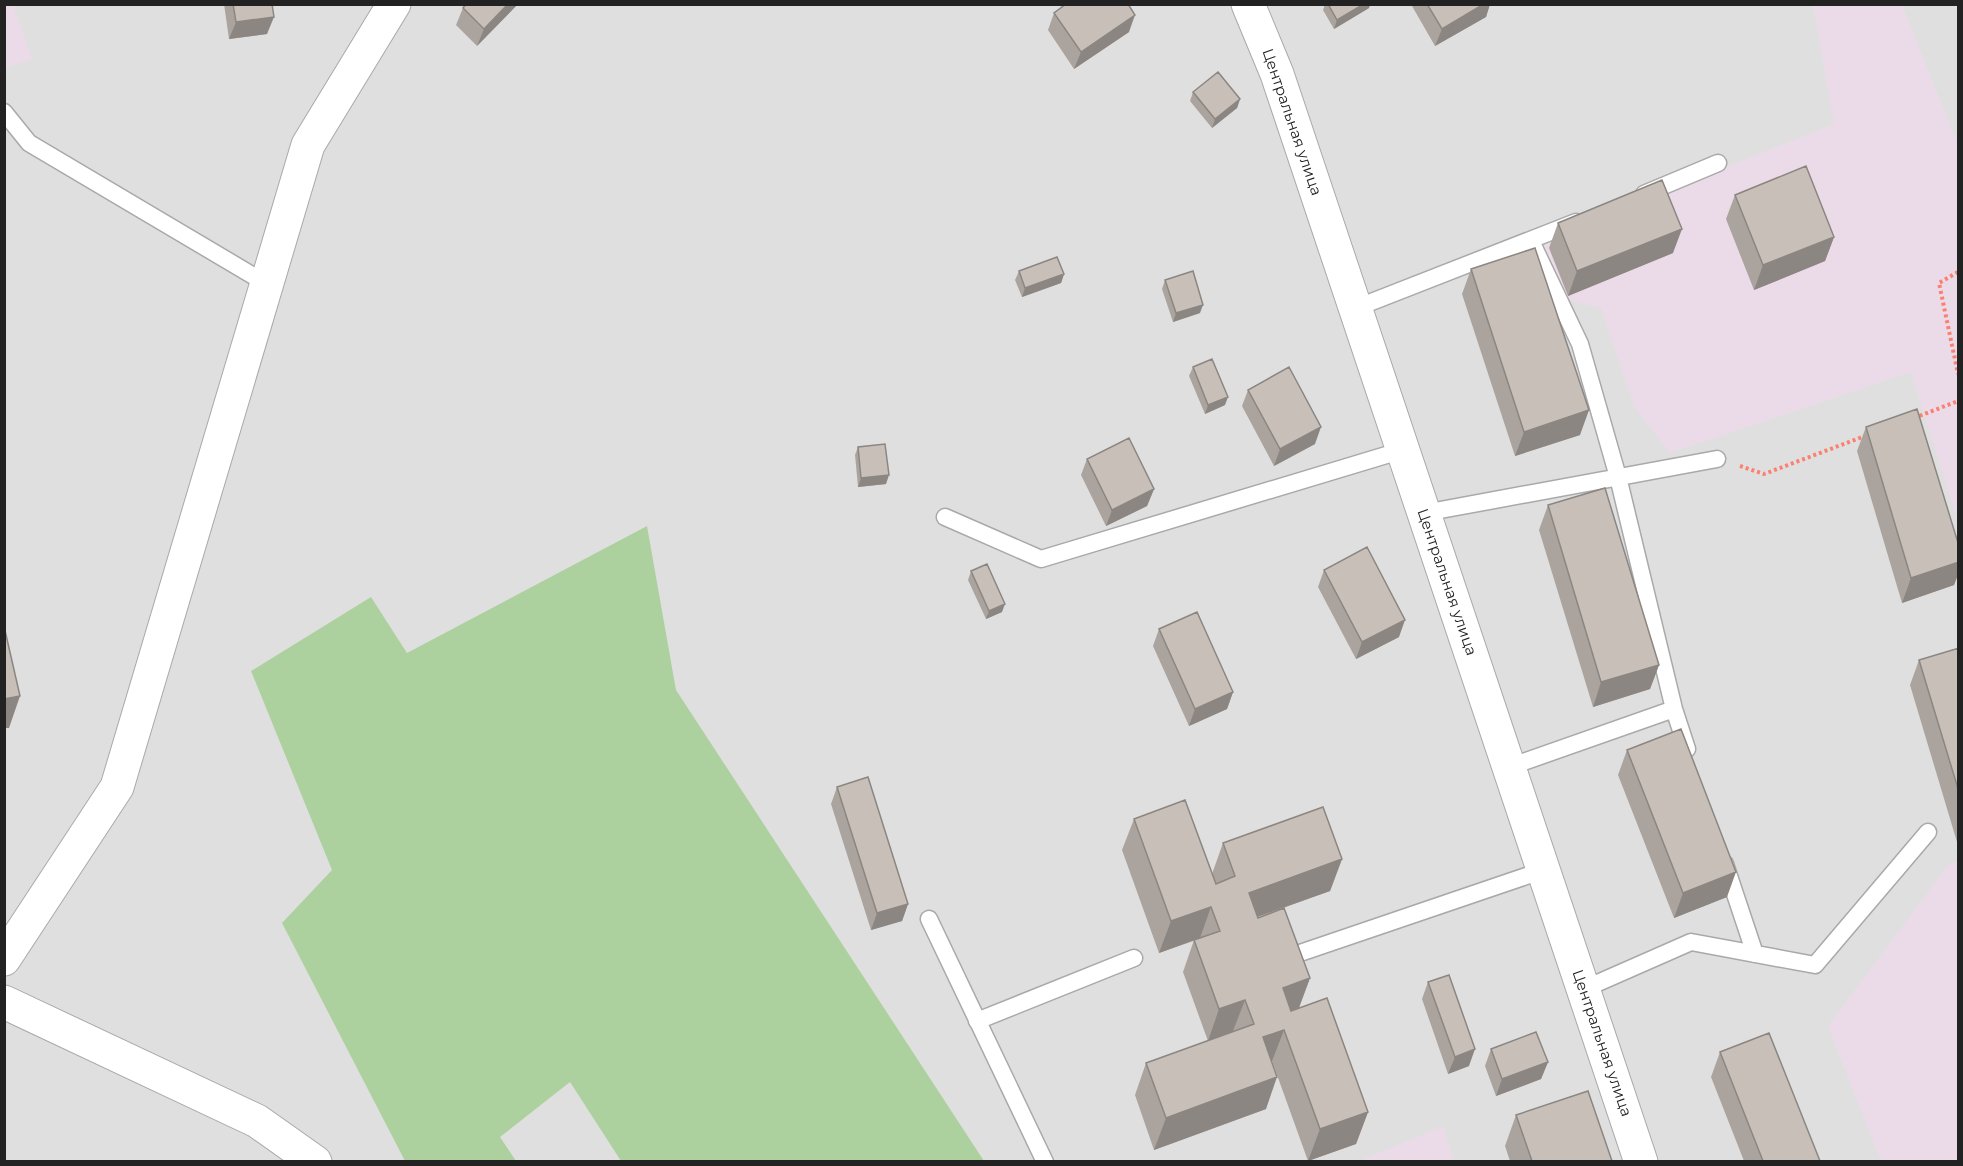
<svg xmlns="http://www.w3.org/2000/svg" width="1963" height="1166" viewBox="0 0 1963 1166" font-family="Montserrat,sans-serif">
	<rect width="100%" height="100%" fill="#f2efe9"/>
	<path fill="#e0dfdf" d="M5,5H1958V1161H5Z"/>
	<path fill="#ebdbe8" d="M4,5H13L32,59L5,68Z
		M1813,5H1902L1958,145V522L1911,372L1670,453L1635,408L1601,308L1563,299L1541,247L1734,164L1834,124Z
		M1958,861V1161H1881L1828,1026L1949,864Z
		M1443,1126L1454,1161H1360Z"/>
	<path fill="#add19e" d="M647,526L676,690L984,1161H621L570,1082L500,1137L516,1161H405L282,923L332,870L251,671L371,597L407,653Z"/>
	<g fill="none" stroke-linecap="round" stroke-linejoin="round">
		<g stroke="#a9a9a9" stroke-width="19">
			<path id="lane" d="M4,112L29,143L267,284
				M1644,194L1718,163
				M1531,241L1580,344L1618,477L1674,709L1687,749
				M1356,308L1576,222
				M1424,513L1717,459
				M945,517L1041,559L1403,450
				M1509,767L1674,709
				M1725,864L1755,954
				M929,919L1045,1162
				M1300,953L1544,870
				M1584,989L1691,942L1815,965L1928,832
				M977,1021L1134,958"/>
		</g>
		<g stroke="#a9a9a9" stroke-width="35">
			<path id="street" d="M1248,4L1277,74L1641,1162
				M4,959L117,787L308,145L394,4
				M4,1002L257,1121L315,1162"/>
		</g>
		<path stroke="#fa8072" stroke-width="4" stroke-dasharray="3 3" stroke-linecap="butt" d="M1958,272L1939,283L1958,374
			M1914,418L1958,401
			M1740,466L1764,474L1865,436"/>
		<use href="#lane" stroke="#fff" stroke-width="16"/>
		<use href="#street" stroke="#fff" stroke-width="33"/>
	</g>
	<path fill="#aba49e" d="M224,4H272L267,34L229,39Z
		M466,4H518L477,46L456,25L463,8Z
		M1325,4H1370L1369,8L1334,29L1323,10Z
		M1413,4H1490L1486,17L1435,46L1412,6Z
		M1054,13L1129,32L1074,69L1048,30Z
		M1193,92L1240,99L1237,108L1212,128L1190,101Z
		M1735,195L1834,237L1825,261L1754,290L1726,219Z
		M1558,223L1673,253L1568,296L1549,248Z
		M1471,269L1580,435L1515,456L1462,294Z
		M1019,271L1064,274L1061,283L1022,297L1015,280Z
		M1165,280L1200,313L1173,322L1162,289Z
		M1193,367L1225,405L1205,414L1189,376Z
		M1248,390L1315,444L1274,466L1242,406Z
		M1866,427L1959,546V572L1954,585L1902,603L1857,451Z
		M858,447L886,484L858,487L855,455Z
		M1087,459L1154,489L1147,506L1106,526L1081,475Z
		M1548,505L1659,665L1650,689L1593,707L1539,530Z
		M1324,570L1399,637L1356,659L1318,587Z
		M971,571L1002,612L986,619L968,580Z
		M1159,629L1233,692L1227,709L1189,726L1153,646Z
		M1959,648V842H1957L1910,685L1919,660Z
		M1627,750L1727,897L1674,918L1618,775Z
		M837,787L908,904L902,921L871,930L831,804Z
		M1134,819L1212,874L1223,843L1342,859L1330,891L1258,917L1310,978L1299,1008L1368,1112L1356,1144L1308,1161L1272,1061L1271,1062L1266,1109L1154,1150L1135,1095L1146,1063L1208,1041L1183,972L1194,940L1199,939L1159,953L1122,850Z
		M1428,982L1469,1066L1448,1074L1422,999Z
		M1491,1049L1548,1062L1541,1079L1496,1096L1485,1066Z
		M1720,1052L1820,1161H1744L1711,1077Z
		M1516,1115L1612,1161H1510L1505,1146Z"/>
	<path fill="#8b8681" d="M508,4H518L477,46L484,29Z
		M1364,4H1370L1369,8L1334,29L1337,20Z
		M1484,4H1490L1486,17L1435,46L1442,29Z
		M1135,15L1129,32L1074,69L1081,52Z
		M274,17L267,34L229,39L236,22Z
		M1240,99L1237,108L1212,128L1215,119Z
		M1682,229L1673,253L1568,296L1577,271Z
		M1834,237L1825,261L1754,290L1763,265Z
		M1064,274L1061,283L1022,297L1025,288Z
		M1203,305L1200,313L1173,322L1176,313Z
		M1228,397L1225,405L1205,414L1208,405Z
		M1589,410L1580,435L1515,456L1524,432Z
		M1321,427L1315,444L1274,466L1280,449Z
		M889,475L886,484L858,487L861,478Z
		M1154,489L1147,506L1106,526L1112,510Z
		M1959,562V572L1954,585L1902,603L1911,578Z
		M1005,604L1002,612L986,619L989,611Z
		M1405,620L1399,637L1356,659L1362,642Z
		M1659,665L1650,689L1593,707L1601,682Z
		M1233,692L1227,709L1189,726L1195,709Z
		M20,696L9,728H4V699Z
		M1342,859L1330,891L1237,924L1249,893Z
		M1736,872L1727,897L1674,918L1683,893Z
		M908,904L902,921L871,930L877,913Z
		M1211,907L1200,938L1159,953L1171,921Z
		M1310,978L1298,1010L1271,1019L1283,988Z
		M1245,1000L1233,1031L1208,1041L1219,1009Z
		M1284,1030L1272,1061L1251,1069L1263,1037Z
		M1475,1049L1469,1066L1448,1074L1455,1057Z
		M1548,1062L1541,1079L1496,1096L1502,1079Z
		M1277,1077L1266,1109L1154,1150L1166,1118Z
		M1368,1112L1356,1144L1308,1161L1320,1129Z"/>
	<path fill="#c7bfb8" stroke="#8b8681" stroke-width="1.5" d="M233,4H272L274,17L236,22Z
		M466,4H508L484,29L463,8Z
		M1066,4H1128L1135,15L1081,52L1054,13Z
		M1328,4H1364L1337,20Z
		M1427,4H1484L1442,29Z
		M1218,72L1240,99L1215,119L1193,92Z
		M1806,166L1834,237L1763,265L1735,195Z
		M1662,180L1682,229L1577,271L1558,223Z
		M1535,248L1589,410L1524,432L1471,269Z
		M1057,257L1064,274L1025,288L1019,271Z
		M1193,271L1203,305L1176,313L1165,280Z
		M1212,359L1228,397L1208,405L1193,367Z
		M1289,367L1321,427L1280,449L1248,390Z
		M1917,409L1959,546V562L1911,578L1866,427Z
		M1129,438L1154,489L1112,510L1087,459Z
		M885,444L889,475L861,478L858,447Z
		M1605,488L1659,665L1601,682L1548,505Z
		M1367,547L1405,620L1362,642L1324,570Z
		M987,564L1005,604L989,611L971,571Z
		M1197,612L1233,692L1195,709L1159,629Z
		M4,626L20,696L4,699Z
		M1959,648V792L1919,660Z
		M1681,729L1736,872L1683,893L1627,750Z
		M868,777L908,904L877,913L837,787Z
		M1185,800L1216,884L1235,876L1223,843L1323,807L1342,859L1249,893L1258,918L1284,908L1310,978L1283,988L1291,1011L1327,998L1368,1112L1320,1129L1284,1030L1263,1037L1277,1077L1166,1118L1146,1063L1254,1024L1245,1000L1219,1009L1194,940L1220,931L1211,907L1171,921L1134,819Z
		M1449,975L1475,1049L1455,1057L1428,982Z
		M1536,1032L1548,1062L1502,1079L1491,1049Z
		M1769,1033L1820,1161H1763L1720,1052Z
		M1588,1091L1612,1161H1532L1516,1115Z"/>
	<g text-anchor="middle" stroke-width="4.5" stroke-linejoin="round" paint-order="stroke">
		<g font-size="15" fill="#222" stroke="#fff">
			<text transform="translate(1292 122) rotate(71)" y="5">Центральная улица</text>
			<text transform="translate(1447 582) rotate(71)" y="5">Центральная улица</text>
			<text transform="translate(1602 1043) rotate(71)" y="5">Центральная улица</text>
		</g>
	</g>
	<rect width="1963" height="1166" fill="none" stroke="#222222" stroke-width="12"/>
</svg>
